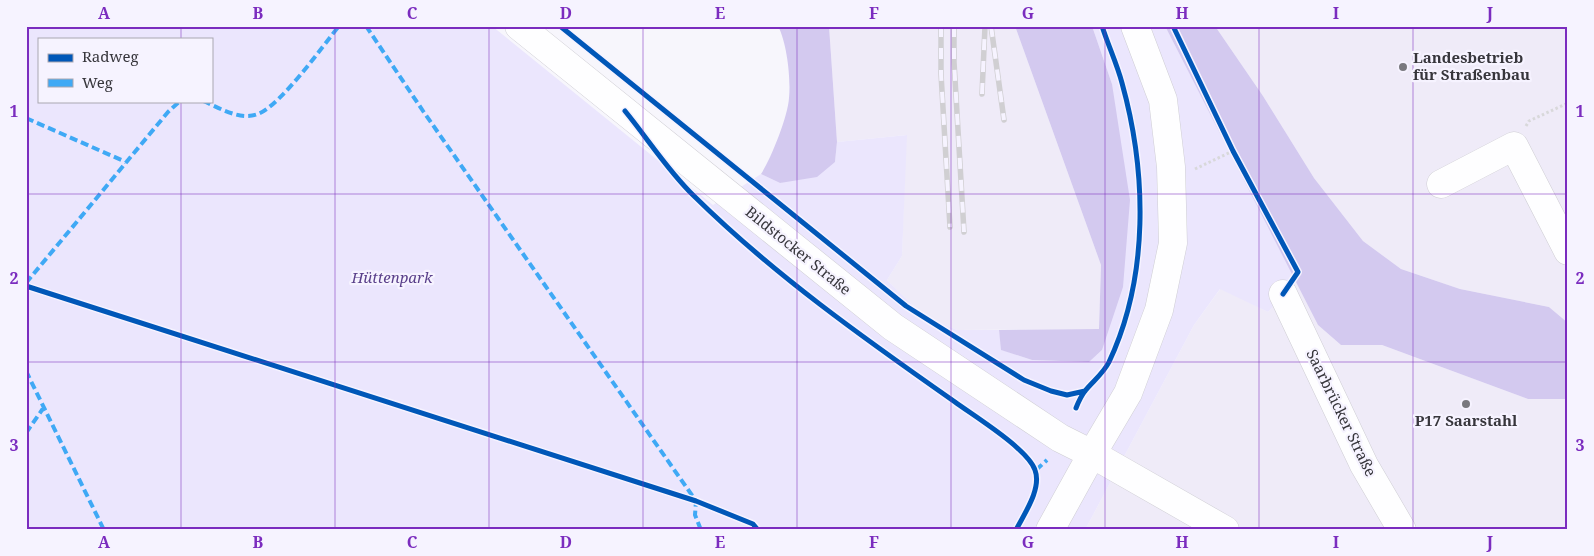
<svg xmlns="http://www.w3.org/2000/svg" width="1594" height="556" viewBox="0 0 1594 556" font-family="'Noto Serif',serif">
	<rect width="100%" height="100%" fill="#f7f6fc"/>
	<path fill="#efebf8" d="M829,26H1015L1101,265L1099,329L957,330L922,314L887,280L902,256L906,135L837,142Z
		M1215,26H1568V323L1549,307L1460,289L1401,269L1363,241L1314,178L1263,96Z
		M1296,281L1318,325L1341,345H1382L1528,399H1568V530H1085L1194,325L1221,288L1268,312Z"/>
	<path fill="#ebe6fd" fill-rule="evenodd" d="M26,26H492L713,205L761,174L780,183L835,162L837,142L907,135L902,256L887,280L922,314L957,330H999L1002,350L1032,360L1089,362L1102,350L1112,84L1092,26H1165L1296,281L1268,312L1220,289L1194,325L1085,530H26ZM39,39H211V101H39Z"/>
	<path fill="#d3c9ef" d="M778,26H829L837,142L835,162L817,177L780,183L761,174C771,159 788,116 789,98C791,79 787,43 778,26Z
		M1015,26H1092L1112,84L1130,200L1123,287L1102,350L1089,362L1032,360L1001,350L999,330L1099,329L1101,265Z
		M1165,26H1215L1263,96L1314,178L1363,241L1401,269L1460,289L1549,307L1568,323V399H1528L1382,345H1341L1318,325Z"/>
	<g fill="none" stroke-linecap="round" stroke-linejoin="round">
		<g stroke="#cfced4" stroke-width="29">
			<path id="minor" d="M1441,184L1514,146L1568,251
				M1283,294L1364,465L1402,530
				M1050,530L1092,454L1225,530"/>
		</g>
		<g stroke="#cfced4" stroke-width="29">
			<path id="major" d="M519,26L893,327L1060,438L1092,454L1128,393L1159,310L1173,243L1171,167L1163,100L1135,26"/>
		</g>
		<path stroke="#d8d8da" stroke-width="3" stroke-dasharray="2.5 2.5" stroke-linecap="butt" d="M1526,126L1529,121L1568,103
			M1195,169L1233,151"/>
		<use href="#minor" stroke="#fefeff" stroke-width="28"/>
		<use href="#major" stroke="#fefeff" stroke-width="28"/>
		<g stroke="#d0cfd2" stroke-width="5.5">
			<path id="rail" d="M941,26V74L950,227
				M954,26V62L964,232
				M991,26L1004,120
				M982,94L985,26"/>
		</g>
		<use href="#rail" stroke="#f6f3ff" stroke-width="4" stroke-dasharray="11" stroke-linecap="butt"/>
		<path stroke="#3fa9f5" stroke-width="4" stroke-dasharray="8 4" stroke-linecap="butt" d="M366,26L423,111L696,501L695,515L701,530
			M203,101C220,108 240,121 258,114C281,105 322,47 339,26
			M26,118L126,162
			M26,283L168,112L180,101
			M26,371L104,530
			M26,433L44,407
			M1036,470L1047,460"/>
		<g stroke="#f6f3ff" stroke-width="8">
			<path id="cycleway" d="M560,26L906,306L1024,380L1051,391L1067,395L1085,391
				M1173,26L1233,151L1298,272L1283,294
				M625,111C648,139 668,171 694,196C773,274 865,339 955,402C974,416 1028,449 1035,470C1042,489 1024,514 1016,530
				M26,286L696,501L753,524L758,530
				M1076,408C1078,403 1081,396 1085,391C1092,382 1103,374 1109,362C1149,277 1147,173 1122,83C1117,64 1108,45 1102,26"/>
		</g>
		<use href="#cycleway" stroke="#0057b8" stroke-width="5"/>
	</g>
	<path fill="none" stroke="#7b2cbf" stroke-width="1" stroke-opacity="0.55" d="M181,26V39M335,26V530M489,26V530M643,26V530M797,26V530M951,26V530M1105,26V530M1259,26V530M1413,26V530M181,101V530M26,194H1568M26,362H1568"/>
	<g fill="#7a797f" stroke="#f6f3ff" stroke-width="2">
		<circle cx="1403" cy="67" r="5"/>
		<circle cx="1466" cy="404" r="5"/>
	</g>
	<g text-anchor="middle" stroke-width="4.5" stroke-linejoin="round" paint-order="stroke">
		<g font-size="15" font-weight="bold" fill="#37363c" stroke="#f6f3ff" text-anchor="start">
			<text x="1413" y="63">Landesbetrieb<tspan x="1413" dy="17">für Straßenbau</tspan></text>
			<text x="1466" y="426" text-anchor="middle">P17 Saarstahl</text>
		</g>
		<g font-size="15" fill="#37363c" stroke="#f6f3ff">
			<text transform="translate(798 251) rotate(39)" y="5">Bildstocker Straße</text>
			<text transform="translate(1341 413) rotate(64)" y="5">Saarbrücker Straße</text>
		</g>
		<g font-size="15" font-style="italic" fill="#5a408b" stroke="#f6f3ff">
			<text x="392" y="283">Hüttenpark</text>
		</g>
	</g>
	<rect width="1594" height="556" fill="none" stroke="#f6f3ff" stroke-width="55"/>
	<rect x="38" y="38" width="175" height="65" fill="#f6f3ff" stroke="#aaa7b1"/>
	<rect x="48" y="54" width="25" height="8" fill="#0057b8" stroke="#aaa7b1"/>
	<text x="82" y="62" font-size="15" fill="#37363c">Radweg</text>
	<rect x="48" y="79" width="25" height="8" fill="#3fa9f5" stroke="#aaa7b1"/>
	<text x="82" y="88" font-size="15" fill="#37363c">Weg</text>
	<rect x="28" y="28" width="1538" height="500" fill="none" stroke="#7b2cbf" stroke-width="2"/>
	<g font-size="16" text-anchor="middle" font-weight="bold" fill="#7b2cbf">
		<text x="104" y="19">A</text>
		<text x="258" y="19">B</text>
		<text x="412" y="19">C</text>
		<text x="566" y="19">D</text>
		<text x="720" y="19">E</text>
		<text x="874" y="19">F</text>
		<text x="1028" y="19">G</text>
		<text x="1182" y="19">H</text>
		<text x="1336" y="19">I</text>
		<text x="1490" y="19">J</text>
		<text x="14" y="117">1</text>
		<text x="1580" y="117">1</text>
		<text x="14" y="284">2</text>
		<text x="1580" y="284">2</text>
		<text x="14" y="451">3</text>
		<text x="1580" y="451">3</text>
		<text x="104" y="548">A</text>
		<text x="258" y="548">B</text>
		<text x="412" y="548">C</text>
		<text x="566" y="548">D</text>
		<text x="720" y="548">E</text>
		<text x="874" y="548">F</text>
		<text x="1028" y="548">G</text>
		<text x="1182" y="548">H</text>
		<text x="1336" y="548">I</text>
		<text x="1490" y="548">J</text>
	</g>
</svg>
